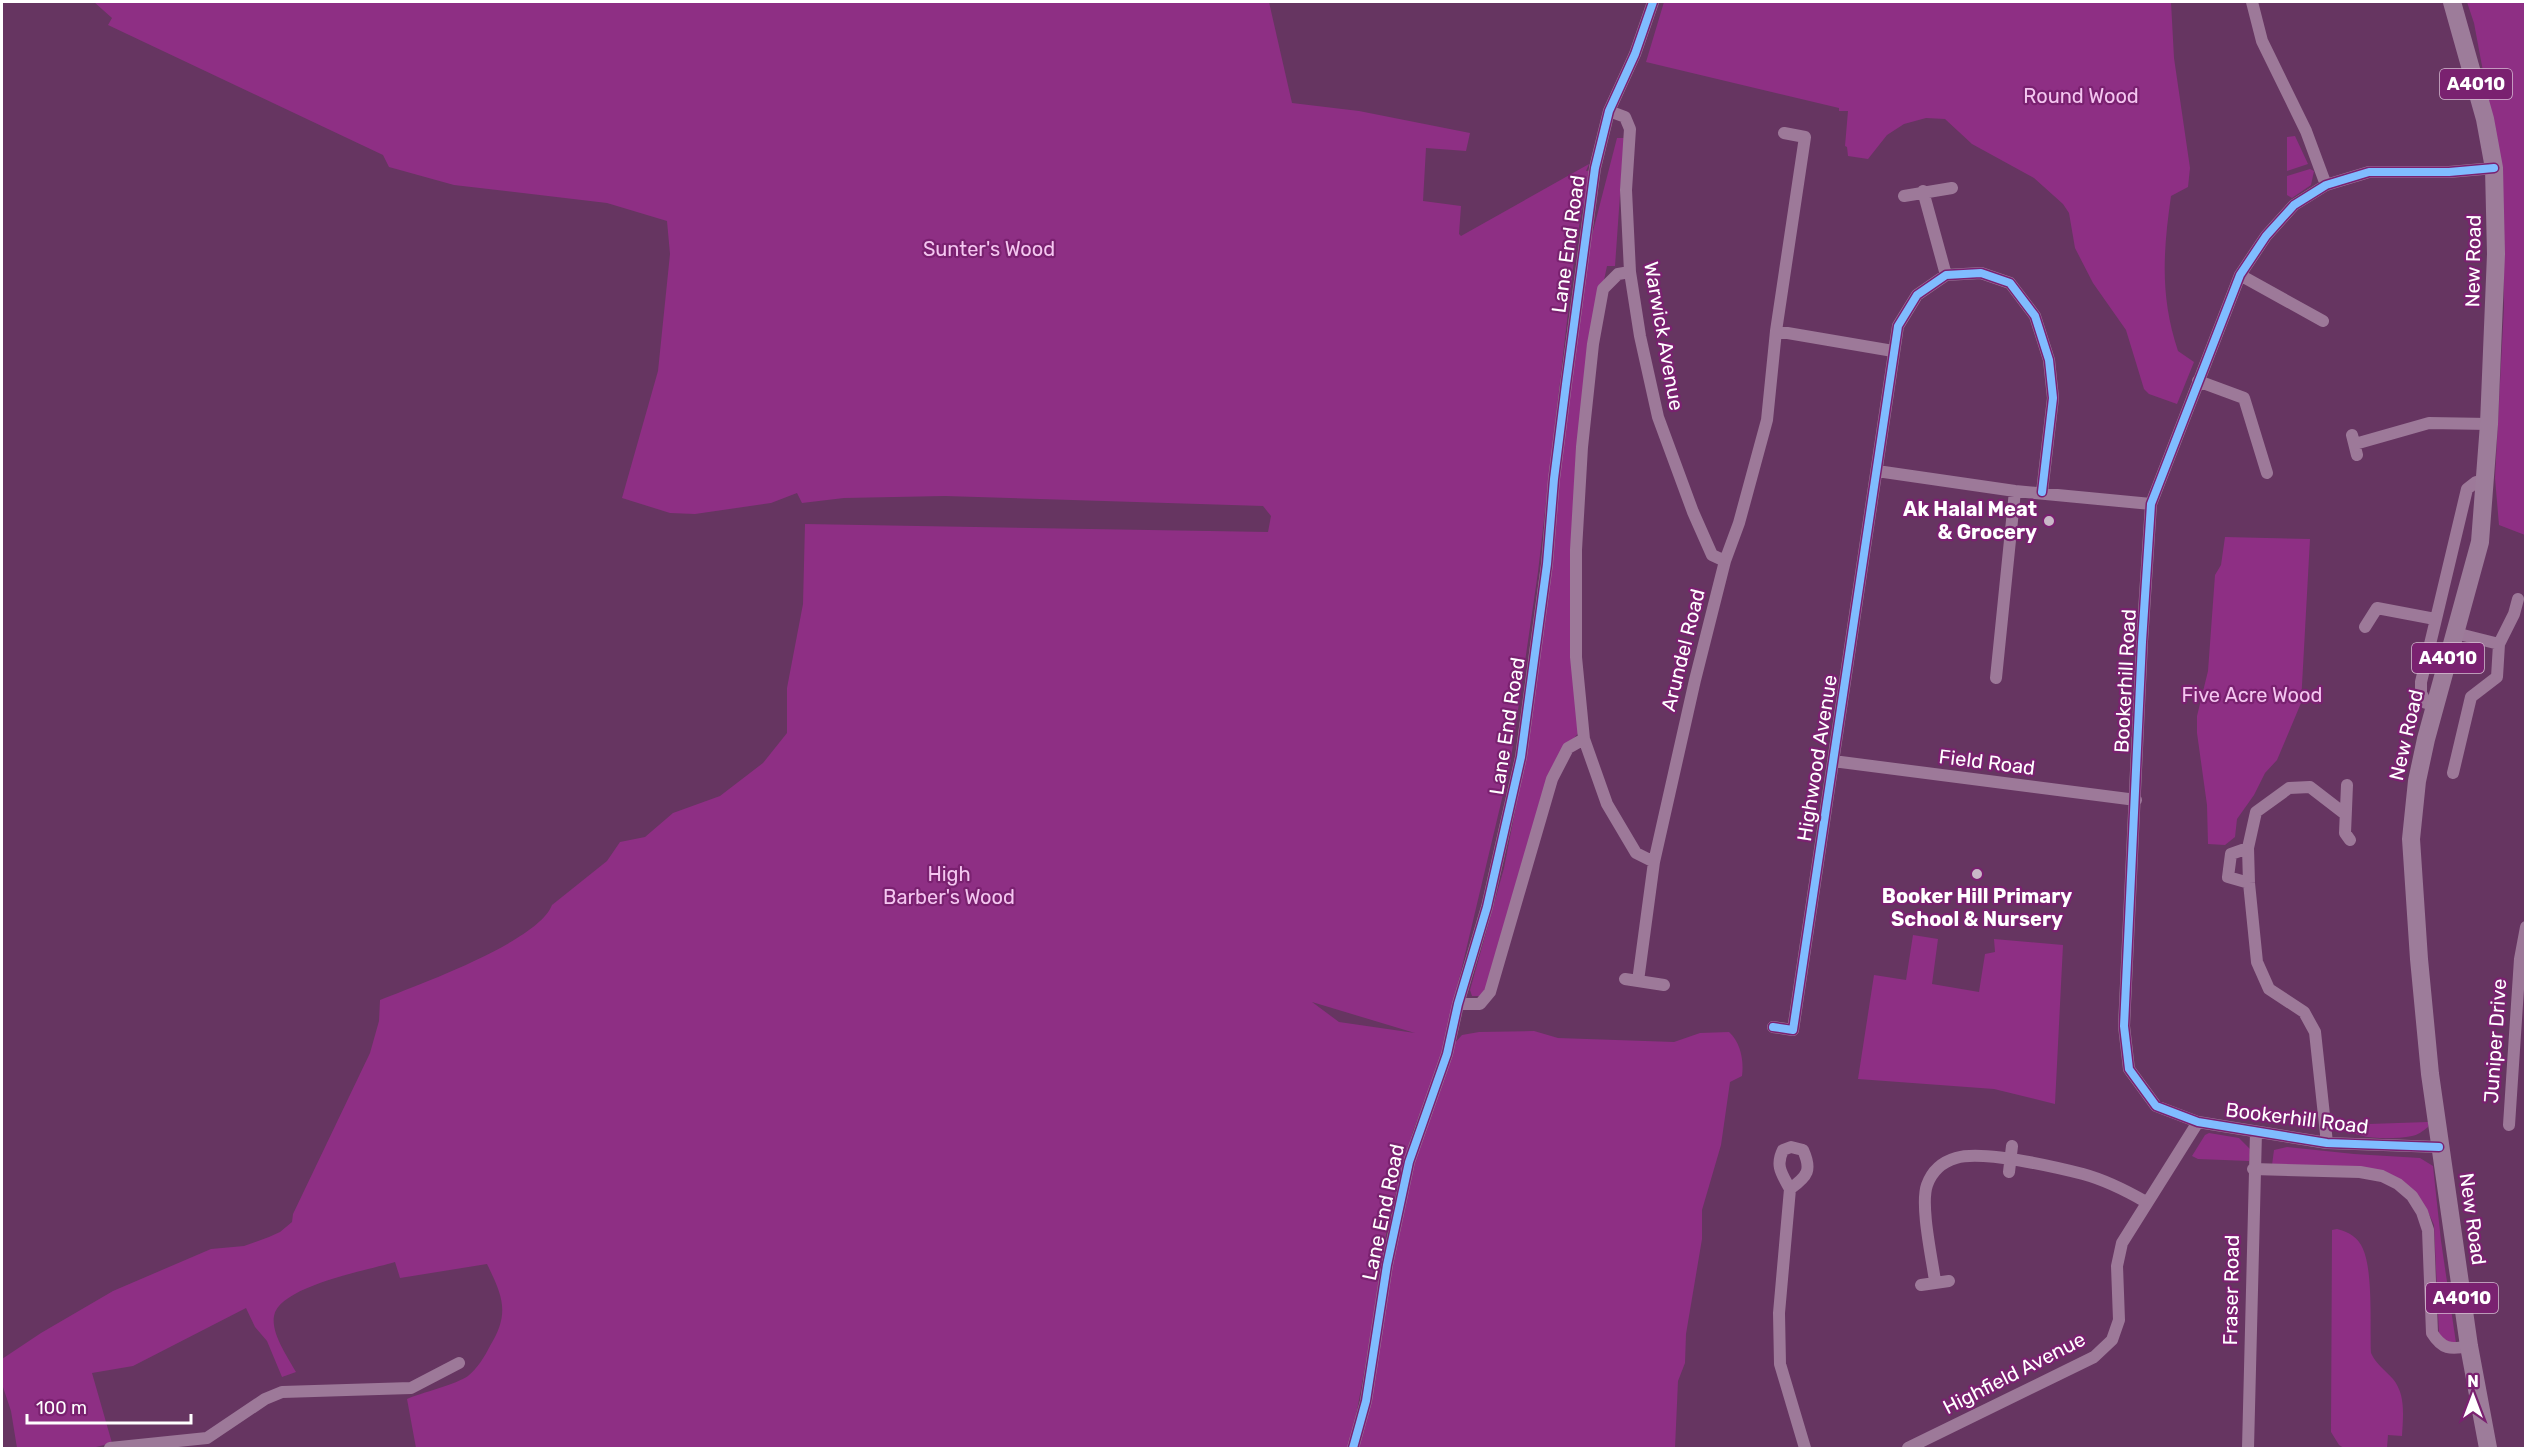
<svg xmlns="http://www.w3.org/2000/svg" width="2527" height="1450" viewBox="0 0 2527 1450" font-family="Rubik,sans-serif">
	<rect width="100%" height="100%" fill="#663561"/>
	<path fill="#8e2f84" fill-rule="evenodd" d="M94,2H1269L1292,103L1359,111L1470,133L1466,151L1426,148L1423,201L1461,206L1459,234L1461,236L1589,164L1586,171L1593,170L1581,214L1575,252L1538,572L1510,765L1438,1068L1413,1131L1388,1222L1366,1362L1353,1432L1348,1448H416L407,1399C421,1393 457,1384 468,1376C477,1369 485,1356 490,1346C510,1313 503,1297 487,1264L400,1278L395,1262C369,1270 279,1286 274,1316C271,1334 288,1357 296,1372L282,1377L267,1341L255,1327L246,1308L133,1366L92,1373L112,1443L92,1448H17L11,1411L2,1384V1359L41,1333L113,1291L211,1249L244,1246L269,1237L280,1232L292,1222L293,1214L370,1053L379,1021L380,1000C417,985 538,942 552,905L607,861L620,842L645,837L673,813L720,796L763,763L787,733V688L803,604L805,524L1268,532L1271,516L1263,506L945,496L844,498L802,503L797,493L771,503L695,514L670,513L622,498L658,371L670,254L667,221L607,203L454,185L389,167L383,155L108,25L112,18ZM1312,1002L1415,1033L1339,1022Z
		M1664,2H2171L2174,58L2190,168L2188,187L2171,196C2163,252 2160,297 2178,351L2194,362L2177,404L2149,394L2144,389L2126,330L2093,283L2075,248L2069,213L2063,204L2034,178L1972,144L1945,119L1926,118L1904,124L1887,135L1868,159L1848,156L1847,147L1845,146L1848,111H1839V108L1646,62Z
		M2467,2H2525V535L2499,525L2495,478L2504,307L2502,173L2474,23Z
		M2295,136L2308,164L2287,171V137Z
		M1617,138H1624L1615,266H1607L1596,318L1579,434L1580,731L1570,743L1489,988L1481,996H1472L1470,990L1504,868L1527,749L1563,420L1584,266Z
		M2310,169L2314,171L2311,185L2292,198L2287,195V176Z
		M2225,537L2310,539L2301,703L2277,760L2265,773L2254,795L2237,819L2235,837L2225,845L2208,844L2207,805L2197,733V716L2208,671L2215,575L2221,565Z
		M1913,935L1938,939L1932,984L1979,992L1985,954L1995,952L1994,939L2063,945L2055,1104L1994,1089L1858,1079L1874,975L1906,980Z
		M1534,1031L1558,1038L1674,1042L1700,1033L1729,1032C1741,1043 1744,1061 1742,1076L1730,1082L1721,1145L1702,1210V1239L1686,1334L1685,1363L1678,1381L1675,1448H1359L1381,1318L1414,1162L1452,1046L1462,1035L1479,1032Z
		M2428,1122V1127C2423,1131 2418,1135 2412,1136C2390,1140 2355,1140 2339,1125Z
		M2209,1133L2239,1138L2251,1150L2249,1161L2198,1159L2192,1156L2205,1135Z
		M2287,1147L2354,1154L2420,1158L2433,1166L2441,1241L2456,1343L2446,1346L2439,1334L2434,1225C2424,1201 2412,1184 2388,1174L2272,1165L2274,1150Z
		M2337,1229C2349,1232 2358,1237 2363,1249C2373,1271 2370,1326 2371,1353C2376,1364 2385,1370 2393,1379C2406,1395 2403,1416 2402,1436L2388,1435L2387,1448H2344L2339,1445L2331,1432L2332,1230Z"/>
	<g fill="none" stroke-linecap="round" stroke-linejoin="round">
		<path stroke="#9d7999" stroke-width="12" d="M2252,2L2262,41L2306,131L2326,185
			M1609,111L1625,117L1630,129L1626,190L1630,272L1640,336L1658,417L1693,512L1712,555L1725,561
			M1923,191L1946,275
			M1904,196L1952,188
			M1630,272L1618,274L1603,289L1593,344L1582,447L1576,550V657L1584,739L1607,804L1636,853L1654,862
			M2240,275L2323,321
			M1776,331L1893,351
			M2198,381L2244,398L2267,473
			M2352,435L2357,455
			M2355,444L2429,423L2489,424
			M1877,471L2015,491L2151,504
			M2365,627L2377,608L2435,619
			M2499,644L2514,614L2518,599
			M1996,678L2015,491
			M2435,705L2426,703L2421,693V682L2467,489L2476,482L2485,480
			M1833,761L2136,800
			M2453,773L2471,697L2497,677L2499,644L2455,633
			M2347,785L2345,833L2350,840
			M2248,848L2256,812L2289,788L2310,787L2345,814
			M2249,883L2228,877L2231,854L2248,848L2249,883L2257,962L2269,989L2304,1012L2315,1032L2327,1143
			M2520,959L2526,927
			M1625,979L1664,985
			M1638,981L1654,862L1695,680L1725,561L1739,523L1767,420L1776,331L1805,137L1784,133
			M1458,1004H1480L1490,992L1552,779L1568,748L1584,739
			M1773,1027L1793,1030L1898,326L1917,295L1946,275L1981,273L2010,283L2035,316L2049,360L2053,398L2042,492
			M2509,1125L2520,959L2526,960
			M2439,1147L2327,1143L2198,1122L2156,1106L2129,1069L2124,1026L2142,642L2151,504L2240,275L2266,236L2294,205L2326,185L2369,172H2449L2494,168
			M2253,1169L2360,1172L2382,1176L2398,1184L2412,1196L2422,1212L2428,1230L2432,1333C2442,1349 2450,1350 2469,1346
			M2009,1172L2012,1146
			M1790,1189C1808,1176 1812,1170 1803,1150L1791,1147L1783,1150C1775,1166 1782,1174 1790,1189L1779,1313L1780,1364L1805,1448
			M1935,1281C1932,1259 1920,1205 1927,1185C1932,1171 1942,1162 1956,1158C1982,1150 2055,1167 2083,1174C2105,1180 2127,1191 2146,1202
			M1921,1285L1949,1281
			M110,1448L207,1438L265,1399L282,1392L411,1388L459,1363
			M1353,1448L1366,1401L1387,1265L1409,1162L1447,1054L1458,1004L1487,907L1521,757L1547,564L1554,479L1566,384L1595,168L1609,111L1635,54L1653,2
			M1908,1448L2094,1357L2112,1340L2119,1320L2117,1266L2122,1243L2198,1122
			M2248,1448L2256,1132"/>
		<path stroke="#9d7c9a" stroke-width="18" d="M2452,2L2485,119L2494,168L2496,254L2489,424L2480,542L2426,739L2417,781L2411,839L2419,959L2430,1074L2469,1346L2488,1448"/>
		<g stroke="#7a2170" stroke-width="11">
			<path id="cycleway" d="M1773,1027L1793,1030L1898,326L1917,295L1946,275L1981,273L2010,283L2035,316L2049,360L2053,398L2042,492
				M2439,1147L2327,1143L2198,1122L2156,1106L2129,1069L2124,1026L2142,642L2151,504L2240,275L2266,236L2294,205L2326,185L2369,172H2449L2494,168
				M1353,1448L1366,1401L1387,1265L1409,1162L1447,1054L1458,1004L1487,907L1521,757L1547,564L1554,479L1566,384L1595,168L1609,111L1635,54L1653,2"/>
		</g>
		<use href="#cycleway" stroke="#80bcff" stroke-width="8"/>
	</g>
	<g fill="#c9b8c8" stroke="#7a2170" stroke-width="2">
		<circle cx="2049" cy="521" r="6"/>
		<circle cx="1977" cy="874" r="6"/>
	</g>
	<g text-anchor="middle" stroke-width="4.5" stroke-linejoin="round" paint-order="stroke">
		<g fill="#7a2170" stroke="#d7bcd4" stroke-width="1.5">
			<rect x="2440" y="69" width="72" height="30" rx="4.5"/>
			<rect x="2412" y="643" width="72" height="30" rx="4.5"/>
			<rect x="2426" y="1283" width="72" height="30" rx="4.5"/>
		</g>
		<g font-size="18" font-weight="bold" fill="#fff">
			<text x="2476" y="90">A4010</text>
			<text x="2448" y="664">A4010</text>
			<text x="2462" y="1304">A4010</text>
		</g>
		<g font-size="20" fill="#f4c6f0" stroke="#7a2170">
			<text x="2081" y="103">Round Wood</text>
			<text x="989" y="256">Sunter's Wood</text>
			<text x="2252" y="702">Five Acre Wood</text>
			<text x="949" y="881">High<tspan x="949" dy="23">Barber's Wood</tspan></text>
		</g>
		<g font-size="20" fill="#fff" stroke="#7a2170">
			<text transform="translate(1568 244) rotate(-82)" y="7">Lane End Road</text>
			<text transform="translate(2473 261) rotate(-89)" y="7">New Road</text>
			<text transform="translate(1664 336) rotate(80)" y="7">Warwick Avenue</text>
			<text transform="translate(1683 650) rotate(-76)" y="7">Arundel Road</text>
			<text transform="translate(2125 681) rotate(-87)" y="7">Bookerhill Road</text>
			<text transform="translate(1507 726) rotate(-81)" y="7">Lane End Road</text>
			<text transform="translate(2406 735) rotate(-77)" y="7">New Road</text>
			<text transform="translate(1817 758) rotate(-81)" y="7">Highwood Avenue</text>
			<text transform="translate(1987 762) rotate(7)" y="7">Field Road</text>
			<text transform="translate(2495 1041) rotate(-86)" y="7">Juniper Drive</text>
			<text transform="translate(2297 1118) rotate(7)" y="7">Bookerhill Road</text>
			<text transform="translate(1383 1212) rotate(-78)" y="7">Lane End Road</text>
			<text transform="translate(2473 1219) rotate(82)" y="7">New Road</text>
			<text transform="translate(2231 1290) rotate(-89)" y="7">Fraser Road</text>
			<text transform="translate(2014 1373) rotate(-27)" y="7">Highfield Avenue</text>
		</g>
		<g font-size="20" font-weight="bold" fill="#fff" stroke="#7a2170" text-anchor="end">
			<text x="2037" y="516">Ak Halal Meat<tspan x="2037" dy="23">&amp; Grocery</tspan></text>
			<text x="1977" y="903" text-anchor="middle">Booker Hill Primary<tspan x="1977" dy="23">School &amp; Nursery</tspan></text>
		</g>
	</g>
	<rect width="2527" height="1450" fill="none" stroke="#ffffff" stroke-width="6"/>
	<g transform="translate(2473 1396)" stroke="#7a2170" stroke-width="4.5" paint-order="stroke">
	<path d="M0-4.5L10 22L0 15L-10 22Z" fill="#ffffff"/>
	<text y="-9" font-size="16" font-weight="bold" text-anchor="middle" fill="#ffffff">N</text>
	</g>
	<path d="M27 1414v9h164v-9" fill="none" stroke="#ffffff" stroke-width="3"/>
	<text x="36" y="1414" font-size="18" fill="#ffffff" stroke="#7a2170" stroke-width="4.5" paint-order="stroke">100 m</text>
</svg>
